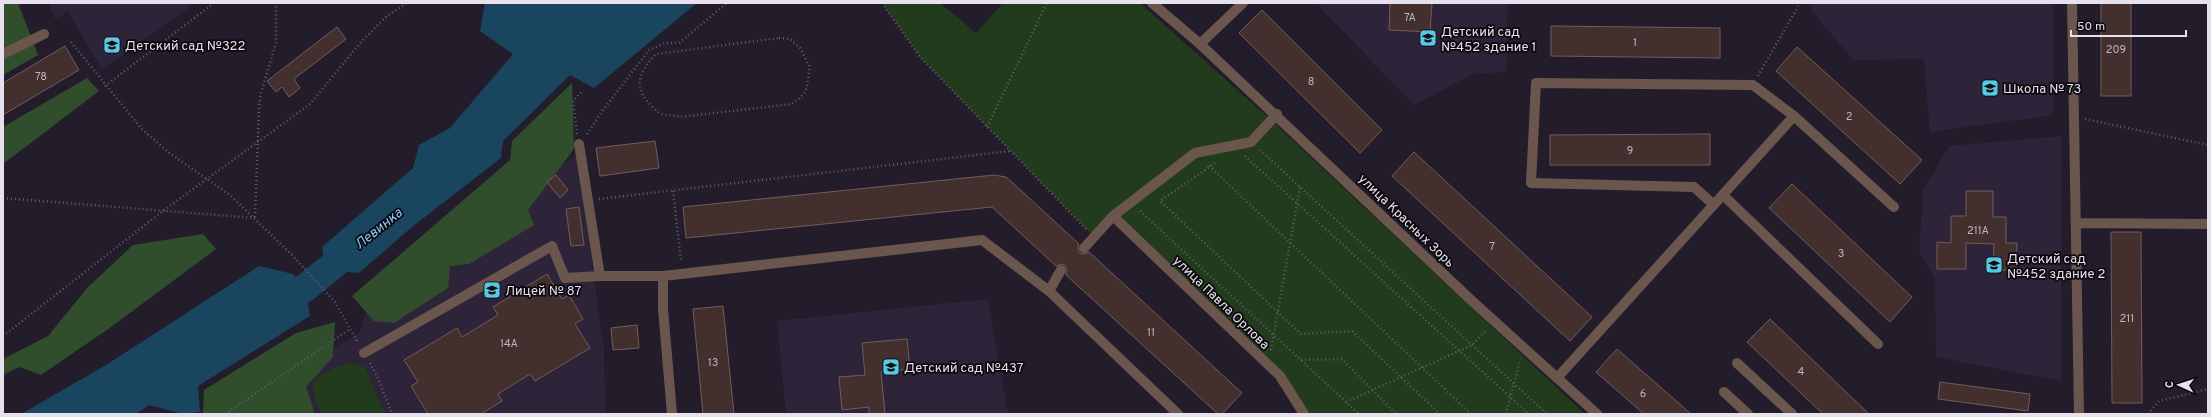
<svg xmlns="http://www.w3.org/2000/svg" width="2211" height="417" viewBox="0 0 2211 417" font-family="Overpass,sans-serif">
	<rect width="100%" height="100%" fill="#231c2b"/>
	<path fill="#2e2439" d="M48,3H195L102,70L68,12L55,19Z
		M1316,3H1508L1506,72L1473,74L1414,105Z
		M1811,3H2053V115L1930,132L1924,59L1853,60L1811,10Z
		M2062,136L2061,381L1936,357L1935,279L1919,251L1923,191L1949,146Z
		M577,154L604,349L605,414H236L360,332L368,304Z
		M988,299L1008,414H786L777,321Z"/>
	<path fill="#213b1c" d="M882,3H940L976,33L1003,3H1140L1271,120L1585,414H1304L1280,376L1113,216L1094,237L920,57Z
		M348,363L365,367L385,414H321C305,376 314,377 348,363Z"/>
	<path fill="#314e2c" d="M3,3H18L38,55L3,75Z
		M87,78L99,91L3,164V127Z
		M572,83L574,149L528,210L534,225L469,264L450,266L448,288L394,323L374,321L352,296L510,160L512,141Z
		M203,234L216,249L111,327L41,375L19,367L3,375V359L48,336L88,287L133,245Z
		M335,322L333,357L306,387L315,414H203L204,390L296,333Z"/>
	<path fill="#19455f" d="M485,3H697L594,88L570,75L503,141L501,158L412,227L359,273L326,270L322,247L413,168L419,145L450,128L513,54L480,31Z
		M259,266L293,274L305,288L310,316L198,386L200,412L183,414L149,405L136,414H21L106,365Z"/>
	<g fill="none" stroke-linecap="round" stroke-linejoin="round">
		<path stroke="#19455f" stroke-width="28" d="M273,307L305,288L357,246"/>
	</g>
	<path fill="#432f2e" stroke="#735c5b" d="M1390,3H1432L1430,32L1389,30Z
		M2101,3H2131V96H2101Z
		M1262,10L1382,130L1360,153L1239,33Z
		M1551,26L1720,28V58L1551,56Z
		M337,27L346,39L294,79L300,88L289,97L282,87L276,92L267,81Z
		M65,46L79,70L3,115V83Z
		M1797,47L1922,160L1900,184L1776,71Z
		M1710,134V165H1550V135Z
		M655,141L659,168L600,176L596,148Z
		M1414,152L1592,317L1570,341L1392,176Z
		M556,175L568,190L560,198L547,182Z
		M994,175L1006,177L1014,184L1079,244L1078,247L1079,253L1083,254L1089,252L1242,393L1222,414H1218L1066,275L1067,270L1065,265L1061,264L1056,266L992,207L686,238L683,207Z
		M1792,184L1912,297L1890,322L1769,208Z
		M1966,191H1993V217H2006V243H2017L2016,270H1993L1994,244L1966,243V269H1937V242L1951,243V216H1966Z
		M579,207L584,245L571,246L566,209Z
		M2111,232H2141L2142,403H2112Z
		M547,274L562,299L569,295L583,319L575,324L590,348L535,381L530,374L498,394L502,401L481,414H428L411,386L418,382L404,360L457,328L462,337L498,315L493,307Z
		M723,306L734,414H703L693,309Z
		M1770,319L1869,414H1823L1747,342Z
		M637,325L639,348L613,350L611,328Z
		M907,339L910,369L881,372L885,414H869V407L842,410L839,377L865,375L862,343Z
		M1617,349L1691,414H1644L1596,372Z
		M1940,382L2030,394L2028,411L1938,399Z"/>
	<g fill="none" stroke-linecap="round" stroke-linejoin="round">
		<path stroke="#635d6a" stroke-width="2.5" stroke-dasharray="1 3" stroke-linecap="butt" d="M882,3L920,57L1086,229
			M779,38L790,39L800,48L810,67L806,91L800,98L792,104L680,117C674,115 668,116 662,114C656,112 652,106 648,102C632,85 642,68 656,54Z
			M71,42L141,128L168,152L230,195L292,255L335,302L358,343
			M1758,76L1800,3
			M105,86L214,3
			M2085,119L2208,145
			M987,127L1047,3
			M577,134L573,101L583,90
			M587,134L603,110L649,50L665,43H679L727,3
			M1260,150L1547,414
			M1245,156L1529,414
			M1215,163L1160,201L1301,334L1352,331L1440,414
			M1209,166L1471,414
			M673,191L681,262
			M3,198L255,218
			M599,199L1010,151
			M1140,211L1359,414
			M255,217L259,108L261,93L276,43V3
			M3,336L163,211L310,104L361,42L387,16L407,3
			M1271,350L1300,187
			M1301,360L1342,359L1396,414
			M370,363L377,376L392,414
			M1346,402L1472,345L1486,330
			M225,414L350,329
			M1506,414L1520,360
			M2148,414L2159,401L2208,389"/>
		<path stroke="#6a564d" stroke-width="10" d="M1152,3L1200,44L1472,301L1597,414
			M2072,3L2079,414
			M1200,44L1243,3
			M3,54L44,34
			M1794,116L1894,207
			M579,144L600,276H663
			M1723,195L1878,344
			M1113,216L1280,376L1304,414
			M2076,223L2208,224
			M1084,248L1113,216L1195,153L1251,142L1277,114
			M1049,291L1178,414
			M364,353L552,246L565,278L600,276
			M1737,363L1792,414
			M1557,378L1794,116L1753,85L1536,83L1531,183L1694,187L1714,205
			M1724,392L1748,414
			M672,414L663,309V276L982,240L1049,291L1061,270"/>
	</g>
	<defs>
		<g id="school-square" transform="scale(0.9)"><rect x="-9" y="-9" width="18" height="18" rx="4" fill="#59c8e5" stroke="#0b080e"/><path d="M0-5L7-2L0 1L-7-2ZM-4 1L0 2.5L4 1V4Q0 6-4 4Z" fill="#111"/></g>
	</defs>
	<g fill-rule="evenodd">
		<use href="#school-square" x="1428" y="38"/>
		<use href="#school-square" x="112" y="45"/>
		<use href="#school-square" x="1990" y="88"/>
		<use href="#school-square" x="1994" y="265"/>
		<use href="#school-square" x="492" y="290"/>
		<use href="#school-square" x="891" y="367"/>
	</g>
	<g text-anchor="middle" stroke-width="3.5" stroke-linejoin="round" paint-order="stroke">
		<g font-size="11" fill="#bdb4bc">
			<text x="1410" y="21">7А</text>
			<text x="1635" y="46">1</text>
			<text x="2116" y="53">209</text>
			<text x="41" y="80">78</text>
			<text x="1311" y="85">8</text>
			<text x="1849" y="120">2</text>
			<text x="1630" y="154">9</text>
			<text x="1978" y="234">211А</text>
			<text x="1492" y="250">7</text>
			<text x="1841" y="257">3</text>
			<text x="2127" y="322">211</text>
			<text x="1151" y="336">11</text>
			<text x="509" y="347">14А</text>
			<text x="713" y="366">13</text>
			<text x="1801" y="375">4</text>
			<text x="1643" y="397">6</text>
		</g>
		<g font-size="13" fill="#e6e1ec" stroke="#0b080e" text-anchor="start">
			<text x="1441" y="36">Детский сад<tspan x="1441" dy="15">№452 здание 1</tspan></text>
			<text x="125" y="50">Детский сад №322</text>
			<text x="2003" y="93">Школа № 73</text>
			<text x="2007" y="263">Детский сад<tspan x="2007" dy="15">№452 здание 2</tspan></text>
			<text x="505" y="295">Лицей № 87</text>
			<text x="904" y="372">Детский сад №437</text>
		</g>
		<g font-size="13" fill="#e6e1ec" stroke="#0b080e">
			<text transform="translate(1407 220) rotate(44)" y="5">улица Красных Зорь</text>
			<text transform="translate(1222 302) rotate(44)" y="5">улица Павла Орлова</text>
		</g>
		<g font-size="14" font-style="italic" fill="#87cefb" stroke="#0b080e">
			<text transform="translate(378 228) rotate(-39)" y="5">Левинка</text>
		</g>
	</g>
	<rect width="2211" height="417" fill="none" stroke="#e6e1ec" stroke-width="8"/>
	<g transform="translate(2179 385) rotate(273)" stroke="#0b080e" stroke-width="3" paint-order="stroke">
	<path d="M0-3L7 15L0 10L-7 15Z" fill="#e6e1ec"/>
	<text y="-6" font-size="11" font-weight="bold" text-anchor="middle" fill="#e6e1ec">С</text>
	</g>
	<path d="M2071 30v6h115v-6" fill="none" stroke="#e6e1ec" stroke-width="2"/>
	<text x="2077" y="30" font-size="12" fill="#e6e1ec" stroke="#0b080e" stroke-width="3" paint-order="stroke">50 m</text>
</svg>
